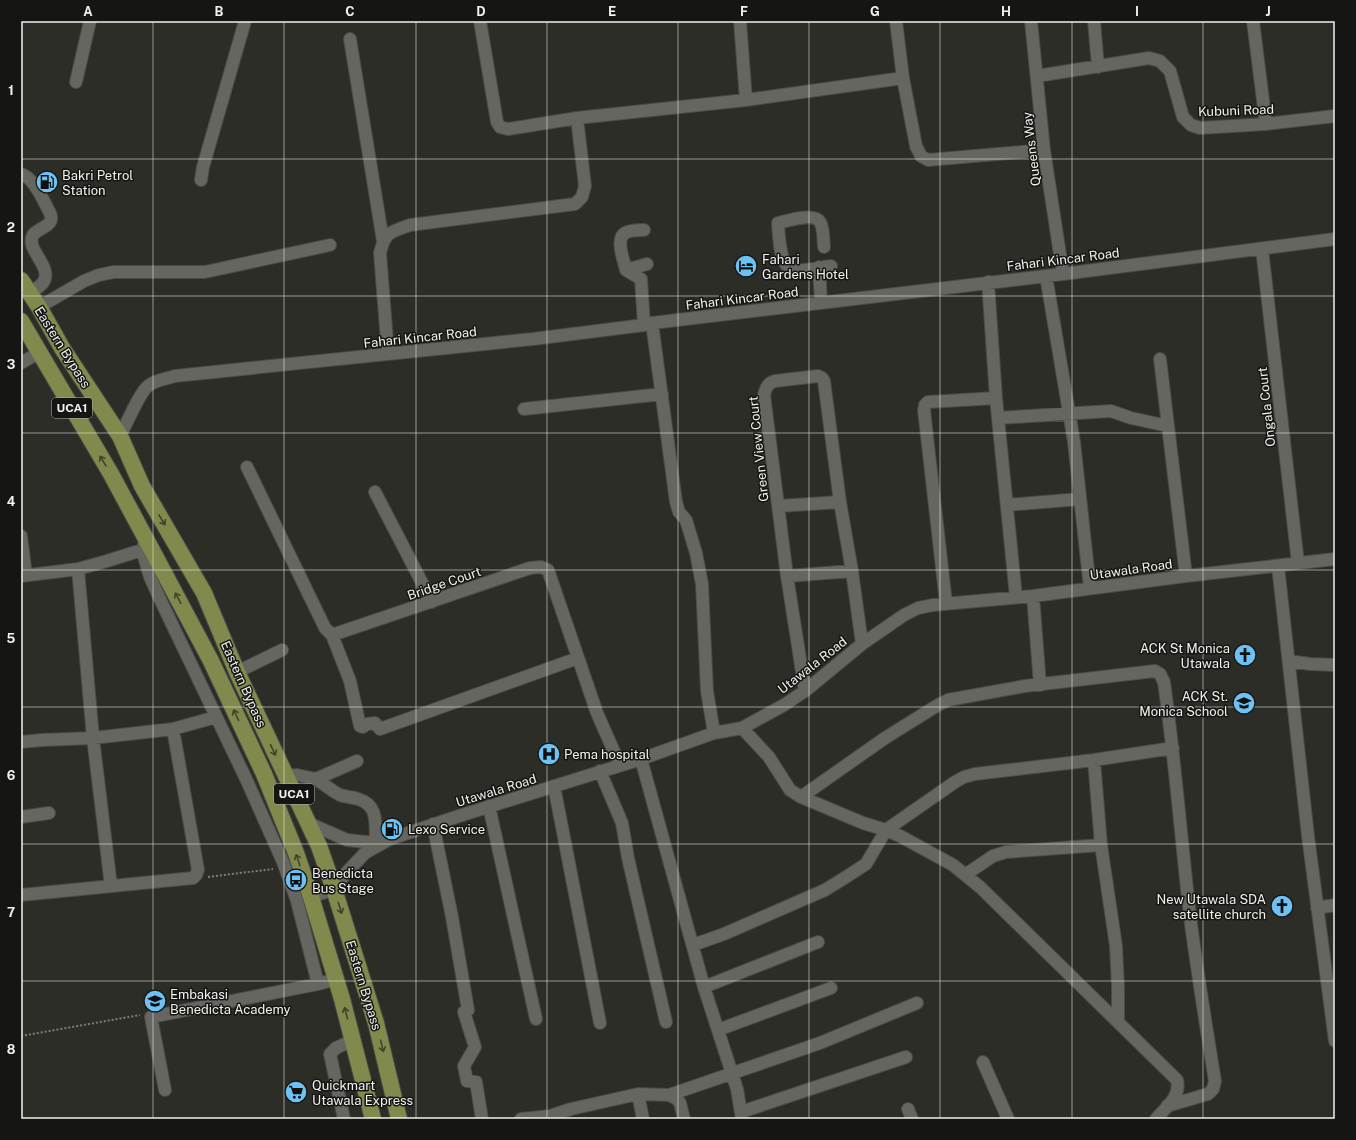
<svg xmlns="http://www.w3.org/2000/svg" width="1356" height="1140" viewBox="0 0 1356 1140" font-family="'Public Sans',sans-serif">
	<rect width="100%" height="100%" fill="#2c2d27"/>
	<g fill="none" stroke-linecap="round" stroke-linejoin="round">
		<g stroke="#4a4b45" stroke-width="14">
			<path id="minor" d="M480,21L497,122L500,127L508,129L577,118L746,100L903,78
				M740,21L746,100
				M896,21L903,78L916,146L921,156L928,160L1044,150
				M1031,21L1044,150L1063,274
				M1094,21L1098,67
				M1253,21L1266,124
				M350,39L383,241
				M1037,76L1149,58L1160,61L1170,71L1183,117L1191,125L1200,128L1266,124L1335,116
				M76,82L90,21
				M21,174C34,177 44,202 50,213C56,226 39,227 33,235C25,249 52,266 44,281C41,287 34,290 29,293
				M201,180L203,167L245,21
				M644,230C639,230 630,230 625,233C615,239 624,261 626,270L641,279L644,325
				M824,247C823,239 824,228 820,222C815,212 786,221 778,223C779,235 779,266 793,270C801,272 822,267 831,266
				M1262,249L1298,563
				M819,267L821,302
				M626,270L647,264
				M1046,276L1074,442L1090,588
				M988,282L996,398L1016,597
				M39,307L84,281L99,275L114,272H205L330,245
				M652,323L676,502L679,512L686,520L696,553L702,584L707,691L714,733
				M388,354L380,253C385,232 390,232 410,225L575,204L582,197L585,186L577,118
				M1160,359L1186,576
				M21,363L40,352
				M524,409L662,394
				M998,418L1111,411L1131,418L1168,426
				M120,436C126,425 140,392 148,386C155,380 166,379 175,376L533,339L644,325L652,323L1063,274L1335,239
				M247,467L325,628L332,635L530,568L541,567L548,570L597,713L620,765
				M375,492L432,602
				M1007,505L1080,499
				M779,506L840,502
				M21,536L26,575
				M146,539L142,550L150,577L159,597L247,781L283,862L297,901L318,984
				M1278,566L1308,836L1335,1041
				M78,569L93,738L111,886
				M21,576L78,569L107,561L142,550
				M787,576L852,571
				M1033,596L1040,685
				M946,603L924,410L925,405L928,402L996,398
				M332,635L350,681L360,726L363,727L367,724L375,723L380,729L578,658
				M1289,661L1310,664L1335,665
				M237,672L282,650
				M805,691L787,576L764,395C766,387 768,383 775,381L818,376L822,378L824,381L840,502L852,571L862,644
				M742,728L769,757L790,790L801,797L863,823L886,830L900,836L953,865L980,887L1177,1080C1181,1097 1166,1107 1156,1119
				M21,742L42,740L93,738L173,729L216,717
				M641,759L704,987L737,1089L742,1119
				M1094,760L1101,845L1116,946L1118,987V1021
				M600,771L622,823L628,858L666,1022
				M285,776L297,775L316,779L357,761
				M316,779C324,784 332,791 340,795C346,797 352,797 358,799C379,805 375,824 376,842
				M554,786L600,1023
				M801,797L885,738L938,705L948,700L1025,686L1146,672L1155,671L1160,674L1164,682C1175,760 1181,838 1190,916C1197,971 1206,1026 1215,1081L1213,1089L1208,1094L1167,1106
				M489,806L536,1019
				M21,817L49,813
				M308,823L347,840L367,842H382
				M433,824L452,917L468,1010L464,1012L475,1047L464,1066L467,1081L476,1082L482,1119
				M965,875L993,856L1006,852L1101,845
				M21,895L193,878L196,875L198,870L173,729
				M311,897L334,889L346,873L365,853L390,839L459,816L641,759L714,733L742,728L784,705L805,691L862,644L904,615L918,608L933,605L1033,596L1186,576L1335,559
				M1317,908L1335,905
				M693,945L724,934L825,890L846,877L866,864L886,830L955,782L964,777L975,774L1094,760L1173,748
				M704,987L818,942
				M718,1030L831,988
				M983,1062L1008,1119
				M165,1090L151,1017L318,984L336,979
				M638,1094L643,1119
				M669,1095L820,1043L917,1003
				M908,1109L912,1119
				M741,1112L906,1057
				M344,1119L330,1054L336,1048L353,1040
				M521,1119L550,1116L571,1109L638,1094L669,1095L677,1099L680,1103L684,1119"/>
		</g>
		<g stroke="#4a4b45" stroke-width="18">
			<path id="major" d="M21,280L39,307L62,348L120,436L142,486L204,593L237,672L319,846L334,889L376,1023L399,1119
				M21,321L111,474L146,539L211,661L264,774L296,853L311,897L342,999L373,1119"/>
		</g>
		<path stroke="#7d7e78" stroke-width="2" stroke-dasharray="2 2" stroke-linecap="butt" d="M208,877L273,869
			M21,1036L140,1015"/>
		<use href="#minor" stroke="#64665f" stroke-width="12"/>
		<use href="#major" stroke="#82894d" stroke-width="16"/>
	</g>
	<defs><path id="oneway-shaft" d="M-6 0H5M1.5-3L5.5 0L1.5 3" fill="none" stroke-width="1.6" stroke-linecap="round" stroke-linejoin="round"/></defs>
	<g stroke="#41432a">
		<use href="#oneway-shaft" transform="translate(103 461) rotate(-121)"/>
		<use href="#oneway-shaft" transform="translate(162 520) rotate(59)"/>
		<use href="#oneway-shaft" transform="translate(178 598) rotate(-118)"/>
		<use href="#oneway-shaft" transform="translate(236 715) rotate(-115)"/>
		<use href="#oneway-shaft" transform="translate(273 750) rotate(65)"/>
		<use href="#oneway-shaft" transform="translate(298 860) rotate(-109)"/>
		<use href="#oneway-shaft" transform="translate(340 908) rotate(73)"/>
		<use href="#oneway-shaft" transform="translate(346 1013) rotate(-105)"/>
		<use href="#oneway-shaft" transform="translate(382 1046) rotate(76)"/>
	</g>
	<path fill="none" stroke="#f1f1ed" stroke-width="1" stroke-opacity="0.55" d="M153,21V1119M284,21V1119M416,21V1119M547,21V1119M678,21V1119M809,21V1119M940,21V1119M1072,21V1119M1203,21V1119M21,159H1335M21,296H1335M21,433H1335M21,570H1335M21,707H1335M21,844H1335M21,981H1335"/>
	<defs>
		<g id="fuel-disc" transform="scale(1.15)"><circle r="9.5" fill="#6ec2f3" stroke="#151513"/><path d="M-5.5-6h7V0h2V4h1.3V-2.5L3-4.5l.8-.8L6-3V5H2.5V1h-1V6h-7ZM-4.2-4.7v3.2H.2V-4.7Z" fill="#111"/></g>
		<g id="hotel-disc" transform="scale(1.15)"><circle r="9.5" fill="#6ec2f3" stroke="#151513"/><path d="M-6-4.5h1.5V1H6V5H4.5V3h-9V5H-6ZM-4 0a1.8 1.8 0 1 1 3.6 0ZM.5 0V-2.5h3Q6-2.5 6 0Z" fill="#111"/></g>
		<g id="church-disc" transform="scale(1.15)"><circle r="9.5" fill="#6ec2f3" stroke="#151513"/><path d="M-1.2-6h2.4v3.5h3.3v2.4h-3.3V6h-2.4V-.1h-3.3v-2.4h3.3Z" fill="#111"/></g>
		<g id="school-disc" transform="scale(1.15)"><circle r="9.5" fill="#6ec2f3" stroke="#151513"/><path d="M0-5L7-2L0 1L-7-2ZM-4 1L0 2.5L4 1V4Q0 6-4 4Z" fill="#111"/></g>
		<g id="hospital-disc" transform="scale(1.15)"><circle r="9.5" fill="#6ec2f3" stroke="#151513"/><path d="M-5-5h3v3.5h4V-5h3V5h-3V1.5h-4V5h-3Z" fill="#111"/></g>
		<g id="bus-disc" transform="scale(1.15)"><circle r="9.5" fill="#6ec2f3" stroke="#151513"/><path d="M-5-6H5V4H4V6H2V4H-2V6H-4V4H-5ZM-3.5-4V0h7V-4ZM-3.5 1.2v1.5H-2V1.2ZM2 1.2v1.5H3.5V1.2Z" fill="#111"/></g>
		<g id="supermarket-disc" transform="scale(1.15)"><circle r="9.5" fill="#6ec2f3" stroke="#151513"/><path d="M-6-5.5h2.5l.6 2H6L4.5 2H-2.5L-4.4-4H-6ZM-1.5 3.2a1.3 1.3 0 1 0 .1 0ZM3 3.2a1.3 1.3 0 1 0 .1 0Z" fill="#111"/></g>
	</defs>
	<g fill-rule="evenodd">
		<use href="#fuel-disc" x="47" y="182"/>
		<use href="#hotel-disc" x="746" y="266"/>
		<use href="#church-disc" x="1245" y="655"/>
		<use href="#school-disc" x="1244" y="703"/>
		<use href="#hospital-disc" x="549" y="754"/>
		<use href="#fuel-disc" x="392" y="829"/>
		<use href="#bus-disc" x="296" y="880"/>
		<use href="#church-disc" x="1282" y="906"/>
		<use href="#school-disc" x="155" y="1001"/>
		<use href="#supermarket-disc" x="296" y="1092"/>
	</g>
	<g text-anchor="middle" stroke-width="3" stroke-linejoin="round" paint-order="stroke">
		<g fill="#151513" stroke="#afafac" stroke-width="1">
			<rect x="52" y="398" width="40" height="20" rx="3"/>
			<rect x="274" y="784" width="40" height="20" rx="3"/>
		</g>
		<g font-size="12" font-weight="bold" fill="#f1f1ed">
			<text x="72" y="412">UCA1</text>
			<text x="294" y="798">UCA1</text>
		</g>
		<g font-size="13" fill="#f1f1ed" stroke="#151513">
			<text transform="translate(1236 110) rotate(-2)" y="5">Kubuni Road</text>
			<text transform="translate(1031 149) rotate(-97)" y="5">Queens Way</text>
			<text transform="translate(1063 259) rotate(-7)" y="5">Fahari Kincar Road</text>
			<text transform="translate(742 298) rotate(-7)" y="5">Fahari Kincar Road</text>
			<text transform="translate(420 337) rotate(-6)" y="5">Fahari Kincar Road</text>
			<text transform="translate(63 347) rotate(58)" y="5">Eastern Bypass</text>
			<text transform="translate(1266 407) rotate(-96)" y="5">Ongala Court</text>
			<text transform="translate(758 449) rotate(-96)" y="5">Green View Court</text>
			<text transform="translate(1131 569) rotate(-8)" y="5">Utawala Road</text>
			<text transform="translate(444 583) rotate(-19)" y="5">Bridge Court</text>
			<text transform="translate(812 665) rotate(-38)" y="5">Utawala Road</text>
			<text transform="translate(244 684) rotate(66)" y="5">Eastern Bypass</text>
			<text transform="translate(496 790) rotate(-17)" y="5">Utawala Road</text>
			<text transform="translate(364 985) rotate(73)" y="5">Eastern Bypass</text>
		</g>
		<g font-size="13" fill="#f1f1ed" stroke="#151513" text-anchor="start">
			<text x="62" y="180">Bakri Petrol<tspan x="62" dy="15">Station</tspan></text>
			<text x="762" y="264">Fahari<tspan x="762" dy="15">Gardens Hotel</tspan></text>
			<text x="1230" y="653" text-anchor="end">ACK St Monica<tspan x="1230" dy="15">Utawala</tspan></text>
			<text x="1228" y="701" text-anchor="end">ACK St.<tspan x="1228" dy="15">Monica School</tspan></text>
			<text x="564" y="759">Pema hospital</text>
			<text x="408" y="834">Lexo Service</text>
			<text x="312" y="878">Benedicta<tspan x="312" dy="15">Bus Stage</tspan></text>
			<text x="1266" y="904" text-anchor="end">New Utawala SDA<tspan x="1266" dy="15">satellite church</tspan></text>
			<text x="170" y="999">Embakasi<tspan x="170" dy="15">Benedicta Academy</tspan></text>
			<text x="312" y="1090">Quickmart<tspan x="312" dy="15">Utawala Express</tspan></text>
		</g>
	</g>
	<rect width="1356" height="1140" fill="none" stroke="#151513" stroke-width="44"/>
	<rect x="22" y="22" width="1312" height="1096" fill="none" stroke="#f1f1ed" stroke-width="1.5"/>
	<g font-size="13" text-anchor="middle" font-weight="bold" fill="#f1f1ed">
		<text x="88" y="16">A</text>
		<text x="219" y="16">B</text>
		<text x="350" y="16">C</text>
		<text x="481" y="16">D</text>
		<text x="612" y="16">E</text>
		<text x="744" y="16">F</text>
		<text x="875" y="16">G</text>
		<text x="1006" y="16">H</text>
		<text x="1137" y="16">I</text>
		<text x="1268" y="16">J</text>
		<text x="11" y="95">1</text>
		<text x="11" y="232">2</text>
		<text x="11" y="369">3</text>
		<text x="11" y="506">4</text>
		<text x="11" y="643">5</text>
		<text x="11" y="780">6</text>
		<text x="11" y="917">7</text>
		<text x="11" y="1054">8</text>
	</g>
</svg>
